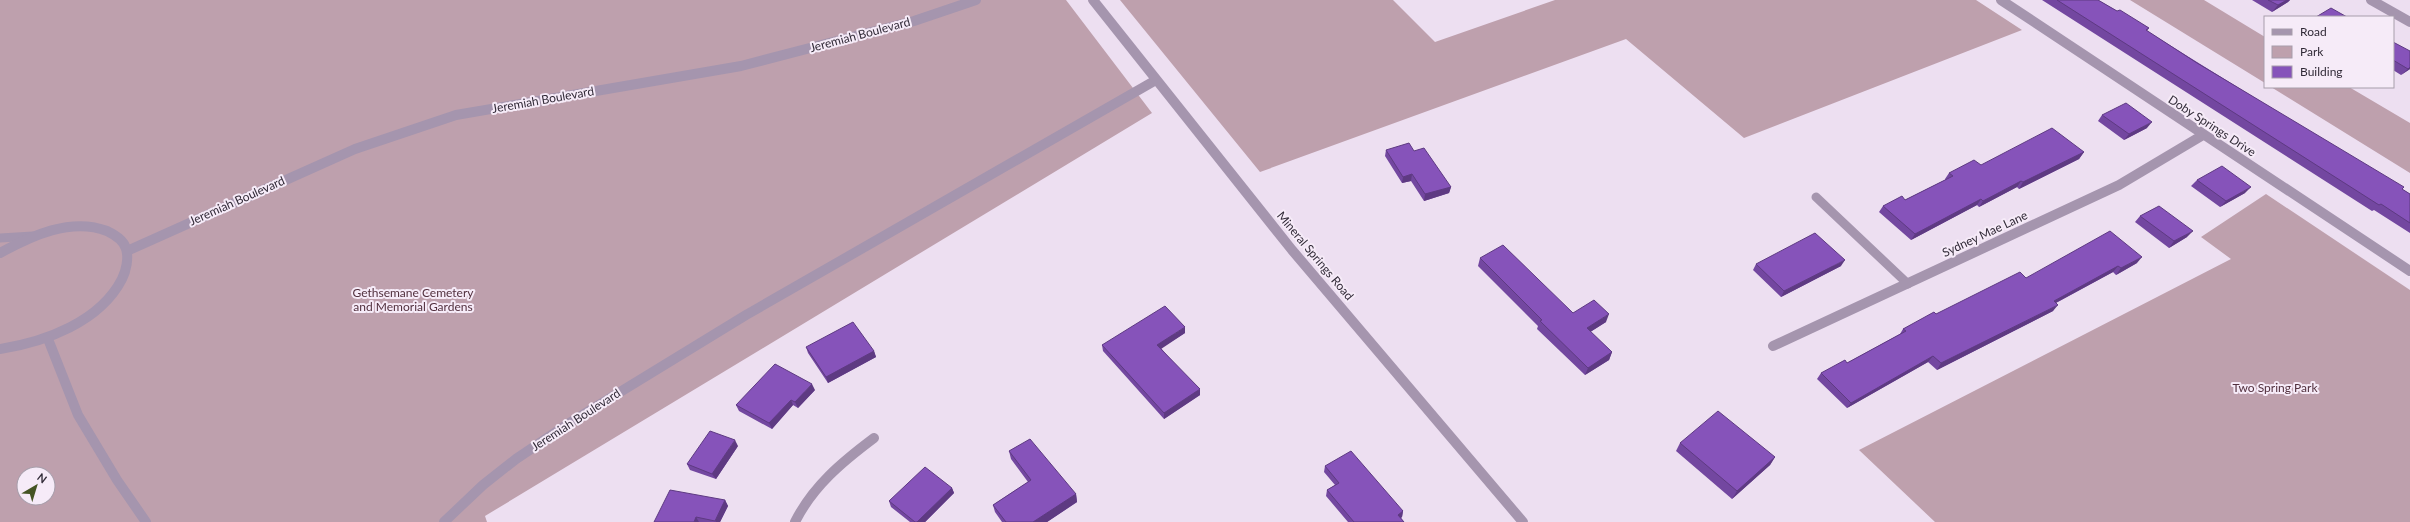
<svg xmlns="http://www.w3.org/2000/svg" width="2410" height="522" viewBox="0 0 2410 522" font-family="Lato,sans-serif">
	<rect width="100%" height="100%" fill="#eddff1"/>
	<path fill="#bea0ad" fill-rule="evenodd" d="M0,0H1066L1152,113L485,516L487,522H0ZM24,474H48V498H24Z
		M1120,0H1393L1435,42L1555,0H1976L2022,30L1744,138L1626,39L1260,172Z
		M2130,0H2204L2265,37V83Z
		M2271,87H2349L2410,123V173Z
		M2266,194L2410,290V522H1935L1859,450L2231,259L2201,237Z"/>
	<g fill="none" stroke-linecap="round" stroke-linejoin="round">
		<path stroke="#a595ae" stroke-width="9" d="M1816,197L1908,284
			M0,238L33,236"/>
		<path stroke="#a595ae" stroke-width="10" d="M2001,0L2410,271
			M2371,0L2410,22
			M127,251L355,149L456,115L741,66L914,21L976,0
			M0,253C31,236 71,217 107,231C115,235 124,240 126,249C129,258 126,271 122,279C100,322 45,342 0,349
			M48,339L78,415L117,480L146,522
			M1773,346L2119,185L2203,135
			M444,522L483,485L516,459L571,422L746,315L1156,80
			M795,522C813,486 842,462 874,438"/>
		<path stroke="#a595ae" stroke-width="10" d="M1093,0L1292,250L1523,522"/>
	</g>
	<path fill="#7347a0" d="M2042,0H2098L2117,11L2149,28L2147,31L2410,194V233L2374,210L2372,211Z
		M2252,0H2290L2288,2L2272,12Z
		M2393,42L2410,69L2401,75L2393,70Z
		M2102,115L2147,128L2124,140L2098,121Z
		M1386,150L1414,151L1451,187L1449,193L1424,201L1411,181L1402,183L1385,156Z
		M2084,152L2079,159L2019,189L2017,187L1979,207L1977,205L1911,240L1879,212L1883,206L1905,200L1945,180V179L1949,173Z
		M2197,180L2245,193L2220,207L2191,186Z
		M2140,216L2187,237L2169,248L2135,222Z
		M1480,258L1573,313L1606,322L1590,332L1612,352L1609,360L1585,375L1537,329L1538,326L1478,266Z
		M2137,263L2116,275L2113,272L2056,303L2053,311L1937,370L1928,362L1847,408L1817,379L1821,373L1847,363L1900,334L1903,329L1936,314L2026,278Z
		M1756,264L1841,266L1781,297L1753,270Z
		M1185,333L1161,348L1200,395L1164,419L1103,351L1102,345Z
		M806,347L874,351L876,357L828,383L808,353Z
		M815,390L798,408L793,405L772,429L739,411L736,405Z
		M1680,443L1775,457L1770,465L1732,499L1676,451Z
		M738,446L716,479L690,470L687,464Z
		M1009,451L1076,494L1077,502L1047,522H1002L995,512L993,505L1028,482L1011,459Z
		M1325,466L1403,511L1402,517L1401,518L1404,522H1348L1326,496L1327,490L1335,485L1324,472Z
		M952,488L954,493L925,522H910L891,507L889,501Z
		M725,500L728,506L720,522H654Z"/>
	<path fill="#5e3a82" d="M2287,0H2290L2288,2L2272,12L2278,5Z
		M2410,67V69L2401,75L2408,69Z
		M2152,122L2147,128L2124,140L2129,134Z
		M2084,152L2079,159L2019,189L2023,182Z
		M1412,174L1411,181L1402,183L1403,177Z
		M2021,181L2017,187L1979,207L1983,201Z
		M1451,187L1449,193L1424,201L1425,194Z
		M2251,187L2245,193L2220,207L2226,201Z
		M1981,199L1977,205L1911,240L1915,234Z
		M2193,231L2187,237L2169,248L2174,241Z
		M2142,257L2137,263L2116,275L2121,268Z
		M1845,260L1841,266L1781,297L1784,291Z
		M2118,266L2113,272L2048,307L2054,301Z
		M2058,305L2053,311L1937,370L1941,363Z
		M1609,314L1606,322L1584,336L1587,328Z
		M1185,327V333L1158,351L1157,345Z
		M874,351L876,357L828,383L826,377Z
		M1612,352L1609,360L1585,375L1588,368Z
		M1933,356L1928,362L1847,408L1851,403Z
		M812,384L815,390L798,408L795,402Z
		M1200,389V395L1164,419V413Z
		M791,400L793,405L772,429L769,423Z
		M735,440L738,446L716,479L712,474Z
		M1775,457L1770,465L1732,499L1737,491Z
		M952,488L954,493L925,522H917Z
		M1076,494L1077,502L1047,522H1033Z
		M725,500L728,506L720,522H716L715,521Z
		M1403,511L1402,517L1397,520L1398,515Z
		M696,517L699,522H694Z"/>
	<path fill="#8653ba" stroke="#5e3a82" d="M2057,0H2098L2117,11L2120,10L2149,28L2146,30L2197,63L2404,187L2402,189L2410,194V223L2381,204L2379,205Z
		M2268,0H2287L2278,5Z
		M2331,8L2347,17H2316Z
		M2393,42L2410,51V67L2408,69L2393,60Z
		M2126,103L2152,122L2129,134L2102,115Z
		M2052,128L2084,152L2023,182L2021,181L1983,201L1981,199L1915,234L1883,206L1902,196L1905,200L1953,176L1949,173L1974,160L1981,165Z
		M1409,143L1414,151L1424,148L1451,187L1425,194L1412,174L1403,177L1386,150Z
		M2222,166L2251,187L2226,201L2197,180Z
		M2159,206L2193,231L2174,241L2140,216Z
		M2110,231L2142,257L2121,268L2118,266L2054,301L2058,305L1941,363L1933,356L1851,403L1821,373L1845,360L1847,363L1906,331L1903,329L1934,312L1936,314L2020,272L2026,278Z
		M1815,233L1845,260L1784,291L1756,264Z
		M1503,245L1573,313L1594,300L1609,314L1587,328L1612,352L1588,368L1540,321L1542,320L1480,258Z
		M1165,306L1185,327L1157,345L1200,389L1164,413L1102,345Z
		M853,322L874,351L826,377L806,347Z
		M775,364L812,384L795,402L791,400L769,423L736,405Z
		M1718,411L1775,457L1737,491L1680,443Z
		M710,431L735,440L712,474L687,464Z
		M1030,439L1076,494L1033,522H1006L993,505L1031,480L1009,451Z
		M1351,451L1403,511L1398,515L1404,522H1354L1327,490L1339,483L1325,466Z
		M925,467L952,488L917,522H915L889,501Z
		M670,490L725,500L715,521L696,517L694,522H654Z"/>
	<g text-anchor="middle" stroke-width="4" stroke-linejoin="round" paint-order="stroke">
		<g font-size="12" fill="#312a37" stroke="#f6ebf8">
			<text transform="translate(860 35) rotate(-15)" y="4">Jeremiah Boulevard</text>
			<text transform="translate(543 100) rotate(-10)" y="4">Jeremiah Boulevard</text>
			<text transform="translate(2212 126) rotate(33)" y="4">Doby Springs Drive</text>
			<text transform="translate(237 201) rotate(-24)" y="4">Jeremiah Boulevard</text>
			<text transform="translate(1985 234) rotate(-25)" y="4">Sydney Mae Lane</text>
			<text transform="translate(1315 256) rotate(50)" y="4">Mineral Springs Road</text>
			<text transform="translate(576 420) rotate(-33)" y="4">Jeremiah Boulevard</text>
		</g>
		<g font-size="12" fill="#52303e" stroke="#f6ebf8">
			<text x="413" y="297">Gethsemane Cemetery<tspan x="413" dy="14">and Memorial Gardens</tspan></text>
			<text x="2275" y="392">Two Spring Park</text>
		</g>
	</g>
	<rect x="2264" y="16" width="130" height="72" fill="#f6ebf8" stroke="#a79eab"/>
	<rect x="2272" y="29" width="20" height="6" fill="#a595ae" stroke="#a79eab"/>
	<text x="2300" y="36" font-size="12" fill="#312a37">Road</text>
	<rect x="2272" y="46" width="20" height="12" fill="#bea0ad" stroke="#a79eab"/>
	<text x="2300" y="56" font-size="12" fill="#312a37">Park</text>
	<rect x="2272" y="66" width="20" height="12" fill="#8653ba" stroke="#a79eab"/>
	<text x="2300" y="76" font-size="12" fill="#312a37">Building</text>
	<g transform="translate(36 486) rotate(38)"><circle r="19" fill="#f6ebf8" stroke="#a79eab"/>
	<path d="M0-3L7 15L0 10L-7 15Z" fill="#455424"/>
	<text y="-6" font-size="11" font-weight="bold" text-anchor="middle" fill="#312a37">N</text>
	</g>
</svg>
